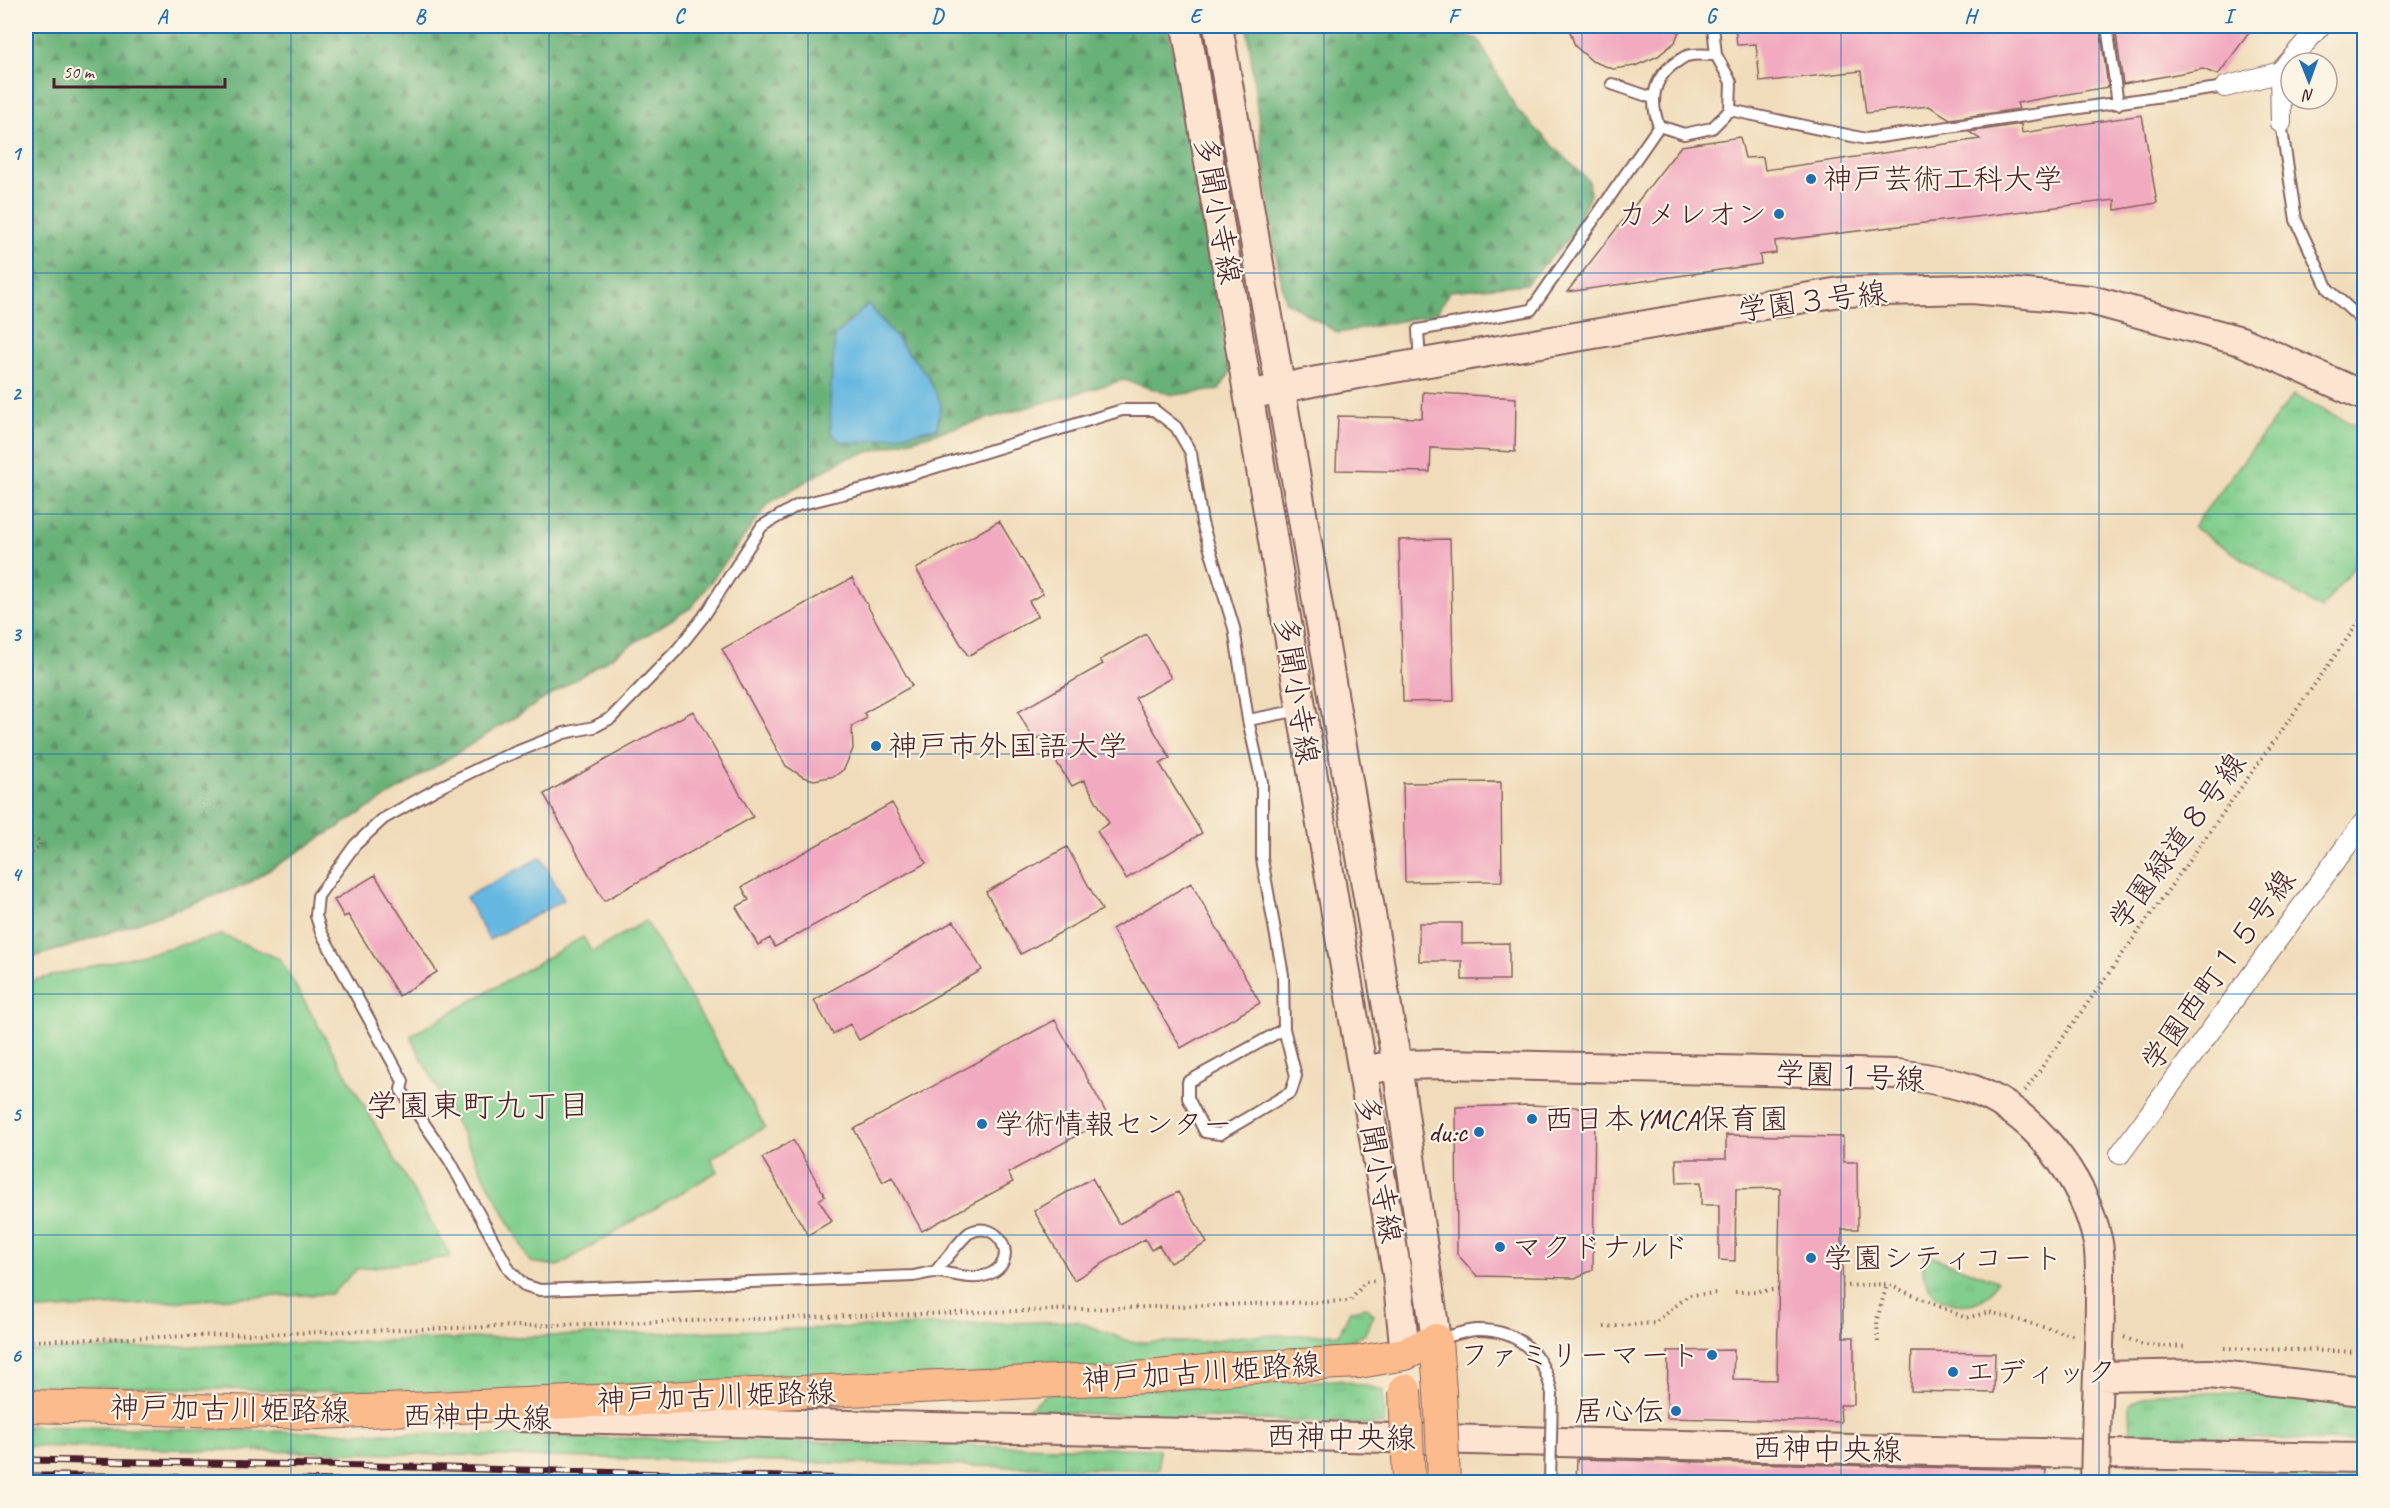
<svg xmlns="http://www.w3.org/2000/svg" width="2390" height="1508" viewBox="0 0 2390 1508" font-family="Caveat,'Klee One',sans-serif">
	<defs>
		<pattern id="grass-tufts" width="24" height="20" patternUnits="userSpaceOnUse" patternTransform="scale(1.5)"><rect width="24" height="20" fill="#81ce8d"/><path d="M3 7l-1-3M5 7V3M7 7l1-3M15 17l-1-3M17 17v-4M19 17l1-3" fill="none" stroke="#71b07a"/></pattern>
		<pattern id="forest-firs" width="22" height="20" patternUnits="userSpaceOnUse" patternTransform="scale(1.5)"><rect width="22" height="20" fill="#68b178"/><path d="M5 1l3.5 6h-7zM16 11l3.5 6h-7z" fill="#588f63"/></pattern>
	</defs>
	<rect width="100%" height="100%" fill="#fcf5e5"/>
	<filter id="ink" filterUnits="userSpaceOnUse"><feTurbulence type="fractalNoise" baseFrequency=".0167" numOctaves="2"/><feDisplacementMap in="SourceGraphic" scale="12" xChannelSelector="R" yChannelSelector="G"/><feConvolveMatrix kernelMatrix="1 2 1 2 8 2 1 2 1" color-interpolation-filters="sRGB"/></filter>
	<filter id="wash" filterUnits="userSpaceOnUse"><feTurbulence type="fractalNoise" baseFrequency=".008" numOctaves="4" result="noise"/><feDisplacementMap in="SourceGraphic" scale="24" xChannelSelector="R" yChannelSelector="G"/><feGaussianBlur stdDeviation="1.35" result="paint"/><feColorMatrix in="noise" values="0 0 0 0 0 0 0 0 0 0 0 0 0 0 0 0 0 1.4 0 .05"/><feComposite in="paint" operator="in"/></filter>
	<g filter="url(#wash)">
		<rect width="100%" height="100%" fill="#f0dcba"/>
		<path fill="url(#grass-tufts)" stroke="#66765c" stroke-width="1.5" d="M2293,395L2364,430V554L2321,609L2193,527Z
			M1924,1254L1997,1281C1995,1285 1993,1290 1990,1293C1974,1311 1940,1307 1928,1286C1922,1277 1923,1265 1924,1254Z
			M1365,1307L1374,1315L1364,1335L1348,1342L1344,1352L1188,1365L477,1394L26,1385V1351L1077,1321L1131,1342H1200L1244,1336L1339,1334L1350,1311Z
			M1339,1380L1383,1390L1384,1425L1025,1411L1047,1394Z
			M2157,1393H2250L2364,1405V1441L2130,1436L2129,1403Z
			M26,1426L1159,1449V1470L26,1446Z
			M2173,1472L2364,1477V1482H2245L2173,1478Z"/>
		<path fill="url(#forest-firs)" stroke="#596852" stroke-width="1.5" fill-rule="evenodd" d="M26,26H1168L1231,371L1219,390L1172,395L1124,380L844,459L769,503L692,607L245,885L65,948L26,959ZM868,304L927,375L936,428Z
			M1247,26H1432L1478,39L1517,110L1588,180L1590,194L1573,234L1526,284L1450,291L1436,314L1338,333L1285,301L1273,238Z"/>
		<path fill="#81ce8d" stroke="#66765c" stroke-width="1.5" d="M646,921L765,1127L711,1158L718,1171L558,1266L530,1262L410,1036L583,937L592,952Z
			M222,935L280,959L451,1257L357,1269L331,1294L247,1297L26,1311V982Z"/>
		<path fill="#64b7e0" stroke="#576b86" stroke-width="1.5" d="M868,304L927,375L941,404L937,428L859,443L841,442L831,433L830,400L835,336Z
			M541,857L564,900L489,940L466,897Z"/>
		<g id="blocks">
			<path fill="#f1aac0" d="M1568,26H1681L1675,42L1658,56L1635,66L1613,69L1592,61L1575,46Z
				M1735,26H2100L2108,87L2017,103L2019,109L1950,119L1929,106L1866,113L1861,71L1760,82L1756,44L1737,45Z
				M2115,26H2254L2218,75L2203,69L2123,84Z
				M2142,115L2157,203L2115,210V200L1775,241L1776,253L1760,255L1761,264L1567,292L1681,146L1740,137L1745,158L1763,157L1765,170L1980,139L1969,132L2021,124L2022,133Z
				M1423,392L1516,398L1515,452L1431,448L1430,472L1336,470L1338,416L1422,418Z
				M999,521L1043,594L1029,601L1038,616L968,656L916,569Z
				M1450,539L1454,701L1403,702L1399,540Z
				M852,578L912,686L864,713L867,718L852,726L853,749L844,769L835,776L814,780L803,777L786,766L722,649Z
				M1146,634L1171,678L1135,698L1170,758L1160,764L1202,833L1126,879L1097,831L1109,823L1084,780L1072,786L1040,737L1034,740L1018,712L1103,664L1100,660Z
				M693,711L753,817L604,901L544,794Z
				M1501,782L1502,881L1405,882L1403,783Z
				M892,803L926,863L775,947L770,938L758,945L736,907L749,900L742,887Z
				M1067,847L1102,910L1021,954L986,892Z
				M375,875L437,972L399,996L348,915L344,917L334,900Z
				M1191,883L1260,1003L1181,1048L1112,929Z
				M954,921L982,970L859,1040L850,1024L833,1034L814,1000Z
				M1419,923H1462V944L1509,943V980H1462V961H1419Z
				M1055,1020L1109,1118L1008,1173L1013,1182L922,1231L892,1177L883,1182L854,1129Z
				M1530,1105L1595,1108L1593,1270L1575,1278L1477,1276L1457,1254L1456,1107Z
				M1726,1135L1843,1137V1162H1857L1858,1229H1842L1843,1337H1854V1405H1840L1841,1422L1667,1418L1668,1351L1734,1350L1733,1379L1777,1380L1780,1188L1736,1189L1735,1261L1719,1260V1205H1701V1182L1677,1183L1676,1159H1726Z
				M793,1140L825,1196L819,1200L832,1221L808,1235L762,1158Z
				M1092,1178L1119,1224L1178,1192L1207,1243L1170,1263L1159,1245L1151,1250L1145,1239L1074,1280L1034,1211Z
				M1912,1352L1995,1353L1994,1393L1911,1391Z
				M1577,1459L2046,1470L2045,1482H1576Z"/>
		</g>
	</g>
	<g filter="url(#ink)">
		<use href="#blocks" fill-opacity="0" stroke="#84615d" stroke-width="1.5"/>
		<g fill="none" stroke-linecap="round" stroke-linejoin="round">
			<g stroke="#84615d" stroke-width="14">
				<path id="lane" d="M1713,26L1716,55
					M2107,26L2118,104
					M1612,84L1653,98
					M1730,110L1866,139L2225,87
					M2281,123L2296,220L2328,289L2364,322
					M1420,363L1418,330L1531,310L1659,126C1650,102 1652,79 1675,63C1679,61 1683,57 1687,56C1696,53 1707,55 1716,55L1731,82L1730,110L1712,128L1684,134L1659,126
					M1248,720L1300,710
					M935,1272C942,1264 962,1238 969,1233C998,1217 1023,1262 987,1275C970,1281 954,1273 936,1272C929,1272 920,1275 913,1276L540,1290L524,1285L510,1271L450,1161L401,1090L403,1081L321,932L316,916L318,896L355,845L383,819L440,787L496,760L564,733L594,727L611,718L677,650L704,616L762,526L798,505L871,487L1122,410H1154L1176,427L1191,453L1202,523L1234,628L1248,720L1262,782V859L1283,975L1284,1029L1188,1082V1098L1205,1132L1220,1134L1291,1092L1296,1076L1284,1029
					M1439,1339C1451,1336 1464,1331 1476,1330C1519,1329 1544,1354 1552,1394"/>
			</g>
			<g stroke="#84615d" stroke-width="22">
				<path id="street" d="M2280,72L2320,26
					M2225,87L2280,72L2281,123
					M2120,1154L2364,822"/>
			</g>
			<g stroke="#84615d" stroke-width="32">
				<path id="secondary" d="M1186,26L1397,1274L1405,1354
					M1218,26L1397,1065L1436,1340
					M1263,392L1317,381L1840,292L1972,289L2091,300L2241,341L2364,396
					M1378,1068L1397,1065L1445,1064L1898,1074C1921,1077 1943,1080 1965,1087C2032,1107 2084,1177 2098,1243C2101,1261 2100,1280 2100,1298C2100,1333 2098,1368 2097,1403
					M2098,1376L2210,1374L2364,1391
					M521,1417L1974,1452L2364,1458"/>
			</g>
			<g stroke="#84615d" stroke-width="34">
				<path id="primary" d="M26,1406L318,1413L1149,1377L1235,1368L1359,1362L1405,1354L1436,1340L1440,1391"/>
			</g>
			<path stroke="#84615d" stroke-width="4" stroke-dasharray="1.5 4.5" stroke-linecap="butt" d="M26,836L41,842L39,848L26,857
				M2025,1091L2364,615
				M1842,1286L1887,1284L1966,1318L1990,1312L2075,1336
				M1735,1292L1779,1290
				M1604,1327L1655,1323L1689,1295L1719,1293
				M2124,1337L2143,1345L2187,1347
				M26,1341L1350,1301L1365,1282L1374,1281
				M1878,1342L1877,1320L1887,1284
				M2224,1348L2364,1352"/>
			<use href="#lane" stroke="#fff" stroke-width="10"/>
			<use href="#street" stroke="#fff" stroke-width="20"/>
			<use href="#secondary" stroke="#fde4d1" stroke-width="28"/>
			<use href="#primary" stroke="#fbbb8c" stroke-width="32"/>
			<g stroke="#4a1f2b" stroke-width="7">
				<path id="rail" d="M26,1460L372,1466L968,1482
					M26,1476H111L382,1482"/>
			</g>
			<use href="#rail" stroke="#fcf5e5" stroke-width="4.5" stroke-dasharray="14" stroke-linecap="butt"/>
			<g stroke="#84615d" stroke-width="14" stroke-linecap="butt">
				<path id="lane-bridge" d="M1550,1482L1552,1394"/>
			</g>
			<g stroke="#84615d" stroke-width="32" stroke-linecap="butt">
				<path id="secondary-bridge" d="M2095,1482L2097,1403"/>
			</g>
			<g stroke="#84615d" stroke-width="34" stroke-linecap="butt">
				<path id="primary-bridge" d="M1405,1390L1409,1482
					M1440,1391L1444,1482"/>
			</g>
			<use href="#lane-bridge" stroke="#fff" stroke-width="10"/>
			<use href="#secondary-bridge" stroke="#fde4d1" stroke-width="28"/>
			<use href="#primary-bridge" stroke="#fbbb8c" stroke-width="32"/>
		</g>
	</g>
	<path fill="none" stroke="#1f6fb2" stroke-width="1.5" stroke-opacity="0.55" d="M291,26V1482M549,26V1482M808,26V1482M1066,26V1482M1324,26V1482M1582,26V1482M1841,26V1482M2099,26V1482M26,273H2364M26,514H2364M26,754H2364M26,994H2364M26,1235H2364"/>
	<g fill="#1f6fb2" stroke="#fcf5e5" stroke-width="2">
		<circle cx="1811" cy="179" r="6"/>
		<circle cx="1779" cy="214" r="6"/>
		<circle cx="876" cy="746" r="6"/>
		<circle cx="1532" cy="1119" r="6"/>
		<circle cx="982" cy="1124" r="6"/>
		<circle cx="1479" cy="1132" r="6"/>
		<circle cx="1500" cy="1247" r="6"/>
		<circle cx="1811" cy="1258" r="6"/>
		<circle cx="1712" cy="1355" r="6"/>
		<circle cx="1953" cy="1372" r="6"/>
		<circle cx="1676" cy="1411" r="6"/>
	</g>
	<g text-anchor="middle" stroke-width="4.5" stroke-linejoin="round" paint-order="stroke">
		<g font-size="30" fill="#4a1f2b" stroke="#fcf5e5" text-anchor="start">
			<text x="1823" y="189">神戸芸術工科大学</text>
			<text x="1767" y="224" text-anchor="end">カメレオン</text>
			<text x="888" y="756">神戸市外国語大学</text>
			<text x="1544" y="1129">西日本YMCA保育園</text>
			<text x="994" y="1134">学術情報センター</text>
			<text x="1467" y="1142" text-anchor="end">du:c</text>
			<text x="1512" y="1257">マクドナルド</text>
			<text x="1823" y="1268">学園シティコート</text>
			<text x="1700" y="1365" text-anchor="end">ファミリーマート</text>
			<text x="1965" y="1382">エディック</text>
			<text x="1664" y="1421" text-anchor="end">居心伝</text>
		</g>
		<g font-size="30" fill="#4a1f2b" stroke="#fcf5e5">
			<text transform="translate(1218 210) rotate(80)" y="10">多聞小寺線</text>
			<text transform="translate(1812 301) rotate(-7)" y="10">学園３号線</text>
			<text transform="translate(1297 690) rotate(81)" y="10">多聞小寺線</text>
			<text transform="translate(2177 841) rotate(-54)" y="10">学園緑道８号線</text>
			<text transform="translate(2218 970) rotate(-54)" y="10">学園西町１５号線</text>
			<text transform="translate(1850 1076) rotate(3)" y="10">学園１号線</text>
			<text transform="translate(1379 1169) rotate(80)" y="10">多聞小寺線</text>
			<text transform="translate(1201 1372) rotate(-4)" y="10">神戸加古川姫路線</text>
			<text transform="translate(716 1396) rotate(-2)" y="10">神戸加古川姫路線</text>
			<text transform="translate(230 1409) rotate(1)" y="10">神戸加古川姫路線</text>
			<text transform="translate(477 1417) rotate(1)" y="10">西神中央線</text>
			<text transform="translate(1341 1437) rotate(1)" y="10">西神中央線</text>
			<text transform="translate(1827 1449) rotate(1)" y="10">西神中央線</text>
		</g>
		<g font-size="32" fill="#4a1f2b" stroke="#fcf5e5">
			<text x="478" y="1116">学園東町九丁目</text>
		</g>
	</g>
	<rect width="2390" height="1508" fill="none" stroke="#fcf5e5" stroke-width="66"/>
	<g transform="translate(2309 81) rotate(179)"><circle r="28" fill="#fcf5e5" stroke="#b59f9b" stroke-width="1.5"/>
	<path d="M0-4.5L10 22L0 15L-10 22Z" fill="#1f6fb2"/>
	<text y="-9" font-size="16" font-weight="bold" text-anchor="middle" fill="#4a1f2b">N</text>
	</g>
	<path d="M54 78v9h171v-9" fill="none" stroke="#4a1f2b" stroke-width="3"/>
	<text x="63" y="78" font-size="18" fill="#4a1f2b" stroke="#fcf5e5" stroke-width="4.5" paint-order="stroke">50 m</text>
	<rect x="33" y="33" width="2324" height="1442" fill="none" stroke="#1f6fb2" stroke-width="2"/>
	<g font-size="20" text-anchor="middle" font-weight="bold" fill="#1f6fb2">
		<text x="162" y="23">A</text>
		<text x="420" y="23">B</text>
		<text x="679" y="23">C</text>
		<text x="937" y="23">D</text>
		<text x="1195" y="23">E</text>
		<text x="1453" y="23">F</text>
		<text x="1711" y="23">G</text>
		<text x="1970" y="23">H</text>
		<text x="2228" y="23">I</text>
		<text x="16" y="160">1</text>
		<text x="16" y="400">2</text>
		<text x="16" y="641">3</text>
		<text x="16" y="881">4</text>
		<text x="16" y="1121">5</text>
		<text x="16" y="1362">6</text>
	</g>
</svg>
